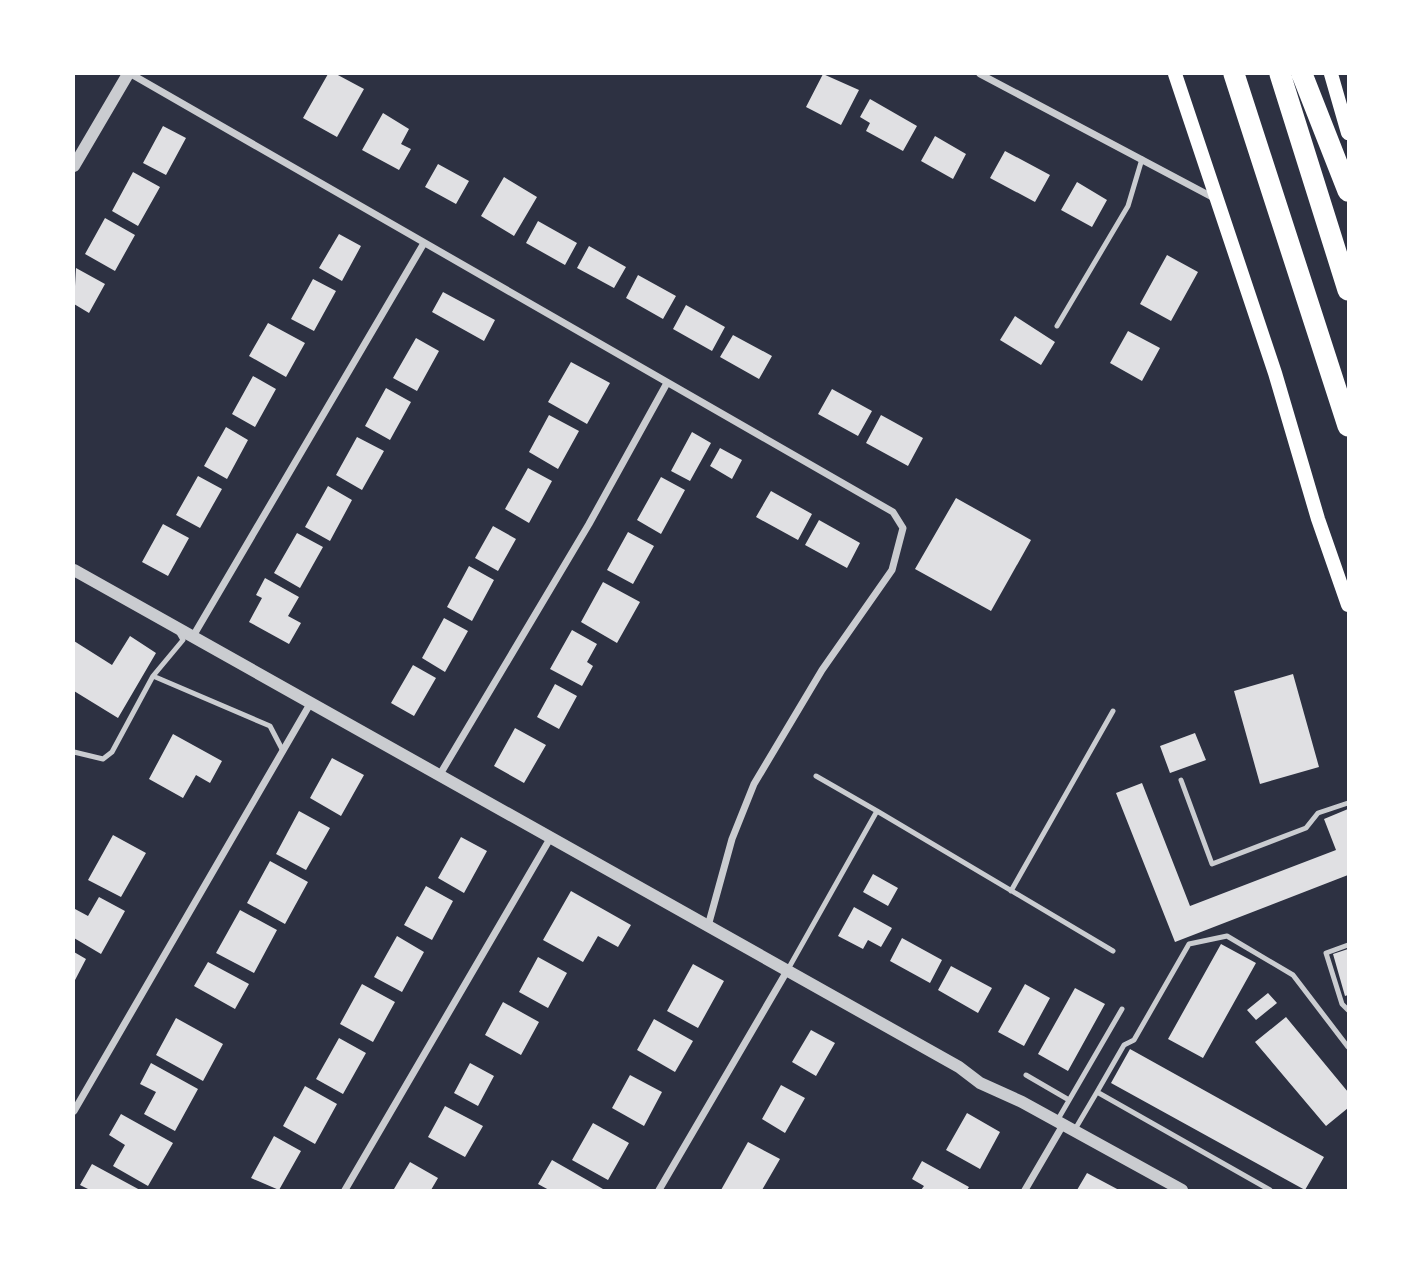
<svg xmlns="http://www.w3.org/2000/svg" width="1422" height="1264" viewBox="0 0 1422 1264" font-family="'PT Sans Narrow',sans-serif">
	<rect width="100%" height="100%" fill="#2d3142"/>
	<path fill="#e0e0e3" d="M328,74H336L364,89L337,137L303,118Z
		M823,74L859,90L841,125L806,107Z
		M870,99L917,126L903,151L866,131L870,123L860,117Z
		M383,113L409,129L401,144L411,149L399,170L362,150Z
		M163,126L186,138L166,175L143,163Z
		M935,136L966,154L953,179L921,161Z
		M1005,151L1050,175L1035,202L990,178Z
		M438,164L469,181L456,204L425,187Z
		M133,172L160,187L138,226L112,211Z
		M504,177L537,197L514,236L481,216Z
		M1077,182L1107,200L1092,227L1061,210Z
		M105,218L135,235L115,271L85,254Z
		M538,221L577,243L565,265L526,243Z
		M339,234L361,246L342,281L319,268Z
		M589,246L626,267L614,288L577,268Z
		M1167,255L1198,272L1171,321L1140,304Z
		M76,268L105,284L89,313L74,304Z
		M638,275L676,296L663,319L626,298Z
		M313,279L336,291L314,331L291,319Z
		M443,292L495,320L484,341L432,312Z
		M686,305L725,327L712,351L673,329Z
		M1015,316L1055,342L1041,365L1000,340Z
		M268,323L305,343L286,377L249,356Z
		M1128,331L1160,348L1142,381L1110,363Z
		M733,335L772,356L759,379L720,357Z
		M416,338L439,351L417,391L393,378Z
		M571,362L610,383L587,424L548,402Z
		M253,376L276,389L255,427L232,414Z
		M386,388L411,402L390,440L365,426Z
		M832,389L872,411L858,436L818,414Z
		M549,415L579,431L558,469L529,452Z
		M881,415L923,438L908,466L866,443Z
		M226,427L248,440L227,479L204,466Z
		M692,432L711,443L690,481L671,471Z
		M357,437L384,451L362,490L336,475Z
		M720,448L742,460L732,479L710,466Z
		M528,468L552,481L529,523L505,509Z
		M198,476L222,489L200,528L176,515Z
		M661,477L685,490L661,534L637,520Z
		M328,486L352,500L330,541L305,527Z
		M771,491L812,514L798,540L756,517Z
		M956,498L1031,540L991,611L915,569Z
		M819,520L860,543L847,568L805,545Z
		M163,524L189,538L168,576L142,562Z
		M493,526L516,539L498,571L475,558Z
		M628,532L654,546L633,584L607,570Z
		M297,533L323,547L300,588L274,573Z
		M469,566L494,580L472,621L447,607Z
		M265,578L299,597L288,616L301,623L289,644L249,622L262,598L256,595Z
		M603,582L640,602L617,643L581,622Z
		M444,618L468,631L445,672L422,658Z
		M572,630L597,644L587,662L593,666L582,686L550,669Z
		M130,636L156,653L118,718L74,691V641L112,665Z
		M413,665L436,678L414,716L391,703Z
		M1293,674L1319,767L1260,784L1234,691Z
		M555,684L577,696L559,729L537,717Z
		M515,728L546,745L524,783L494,766Z
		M1195,733L1206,760L1170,773L1160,746Z
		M173,734L222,761L210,783L196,775L183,798L149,779Z
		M332,758L364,775L341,816L310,798Z
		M1142,783L1190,906L1336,850L1324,819L1348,809V875L1175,942L1116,793Z
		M299,811L330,828L306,870L276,854Z
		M113,835L146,853L121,897L88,880Z
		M461,837L487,851L464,893L438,878Z
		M270,861L308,882L285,924L247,903Z
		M873,874L898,888L888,906L863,892Z
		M426,886L453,901L432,940L404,925Z
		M571,891L631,925L618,947L598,936L583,962L543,940Z
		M99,897L125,911L101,954L74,938L75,909L88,916Z
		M854,907L892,928L881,947L868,940L863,949L838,936Z
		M240,910L277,930L254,973L216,953Z
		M397,936L424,952L402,992L374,977Z
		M902,938L942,960L930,983L890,961Z
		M1221,944L1256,963L1203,1058L1168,1039Z
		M1348,949V995L1345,996L1333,954Z
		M74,952L86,959L74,982Z
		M538,957L567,973L548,1008L519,992Z
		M208,962L249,984L235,1009L194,986Z
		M693,964L724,981L698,1028L667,1011Z
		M951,966L992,988L978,1013L938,990Z
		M362,984L395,1002L373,1042L340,1024Z
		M1025,984L1050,998L1024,1046L998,1032Z
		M1075,988L1105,1004L1068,1071L1038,1054Z
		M1268,993L1277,1003L1256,1020L1247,1010Z
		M503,1002L539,1022L521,1055L485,1035Z
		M1286,1017L1348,1092V1108L1326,1126L1255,1042Z
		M176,1018L223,1044L203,1081L156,1055Z
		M654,1019L693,1041L675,1072L637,1050Z
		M811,1030L835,1043L816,1076L792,1062Z
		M339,1038L366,1053L343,1094L316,1079Z
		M1130,1049L1324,1157L1305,1190L1111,1083Z
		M151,1063L198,1089L175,1131L144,1114L156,1092L140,1084Z
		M470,1063L494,1076L478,1106L454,1093Z
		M630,1075L662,1092L644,1126L612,1108Z
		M781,1085L805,1098L785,1133L762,1119Z
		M305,1086L337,1104L315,1144L283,1126Z
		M445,1106L483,1126L465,1157L428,1137Z
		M967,1113L1000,1132L980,1169L946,1150Z
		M121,1114L173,1143L148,1186L113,1166L125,1145L109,1135Z
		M593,1123L629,1143L608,1180L572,1160Z
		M274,1136L301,1151L279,1190L251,1178Z
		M748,1142L780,1159L762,1190H721Z
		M552,1160L603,1189L602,1190H549L538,1184Z
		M922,1161L969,1187L967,1190H921L924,1186L912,1179Z
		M410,1162L438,1178L431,1190L394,1189Z
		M92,1164L140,1190H90L80,1185Z
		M1087,1173L1119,1190H1077Z"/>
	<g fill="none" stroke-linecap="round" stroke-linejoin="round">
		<path stroke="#caccd0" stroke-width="5" d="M1057,326L1128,206L1142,159
			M153,676L270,726L283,751
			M74,752L103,759L112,752L153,676L183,640L179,633
			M1181,780L1212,864L1306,828L1318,813L1348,803
			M877,811L1113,951
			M1011,891L1113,711
			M1348,945L1326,953L1342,1004L1348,1010
			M787,971L877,811L816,776
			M1026,1075L1069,1100
			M1097,1092L1124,1045L1134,1040L1189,944L1227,936L1293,975L1348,1047
			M1057,1121L1122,1009
			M1074,1131L1097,1092L1270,1190"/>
		<path stroke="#caccd0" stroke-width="7" d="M131,74L893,512L903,528L892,570L822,670L754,784L732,839L708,926
			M980,74L1214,198
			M192,638L424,243
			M439,776L589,524L667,383
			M74,1111L310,704
			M345,1190L551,837
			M659,1190L787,971
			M1025,1190L1063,1125"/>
		<path stroke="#caccd0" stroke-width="12" d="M74,166L128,74
			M74,570L959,1067L980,1083L1022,1102L1182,1190"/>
		<path stroke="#fff" stroke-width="14" d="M1175,74L1275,373L1318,519L1348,605
			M1331,74L1348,133"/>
		<path stroke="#fff" stroke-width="21" d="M1234,74L1348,426
			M1280,74L1348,290
			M1302,74L1348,191"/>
	</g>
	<rect width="1422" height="1264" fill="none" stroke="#ffffff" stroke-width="150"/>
</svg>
